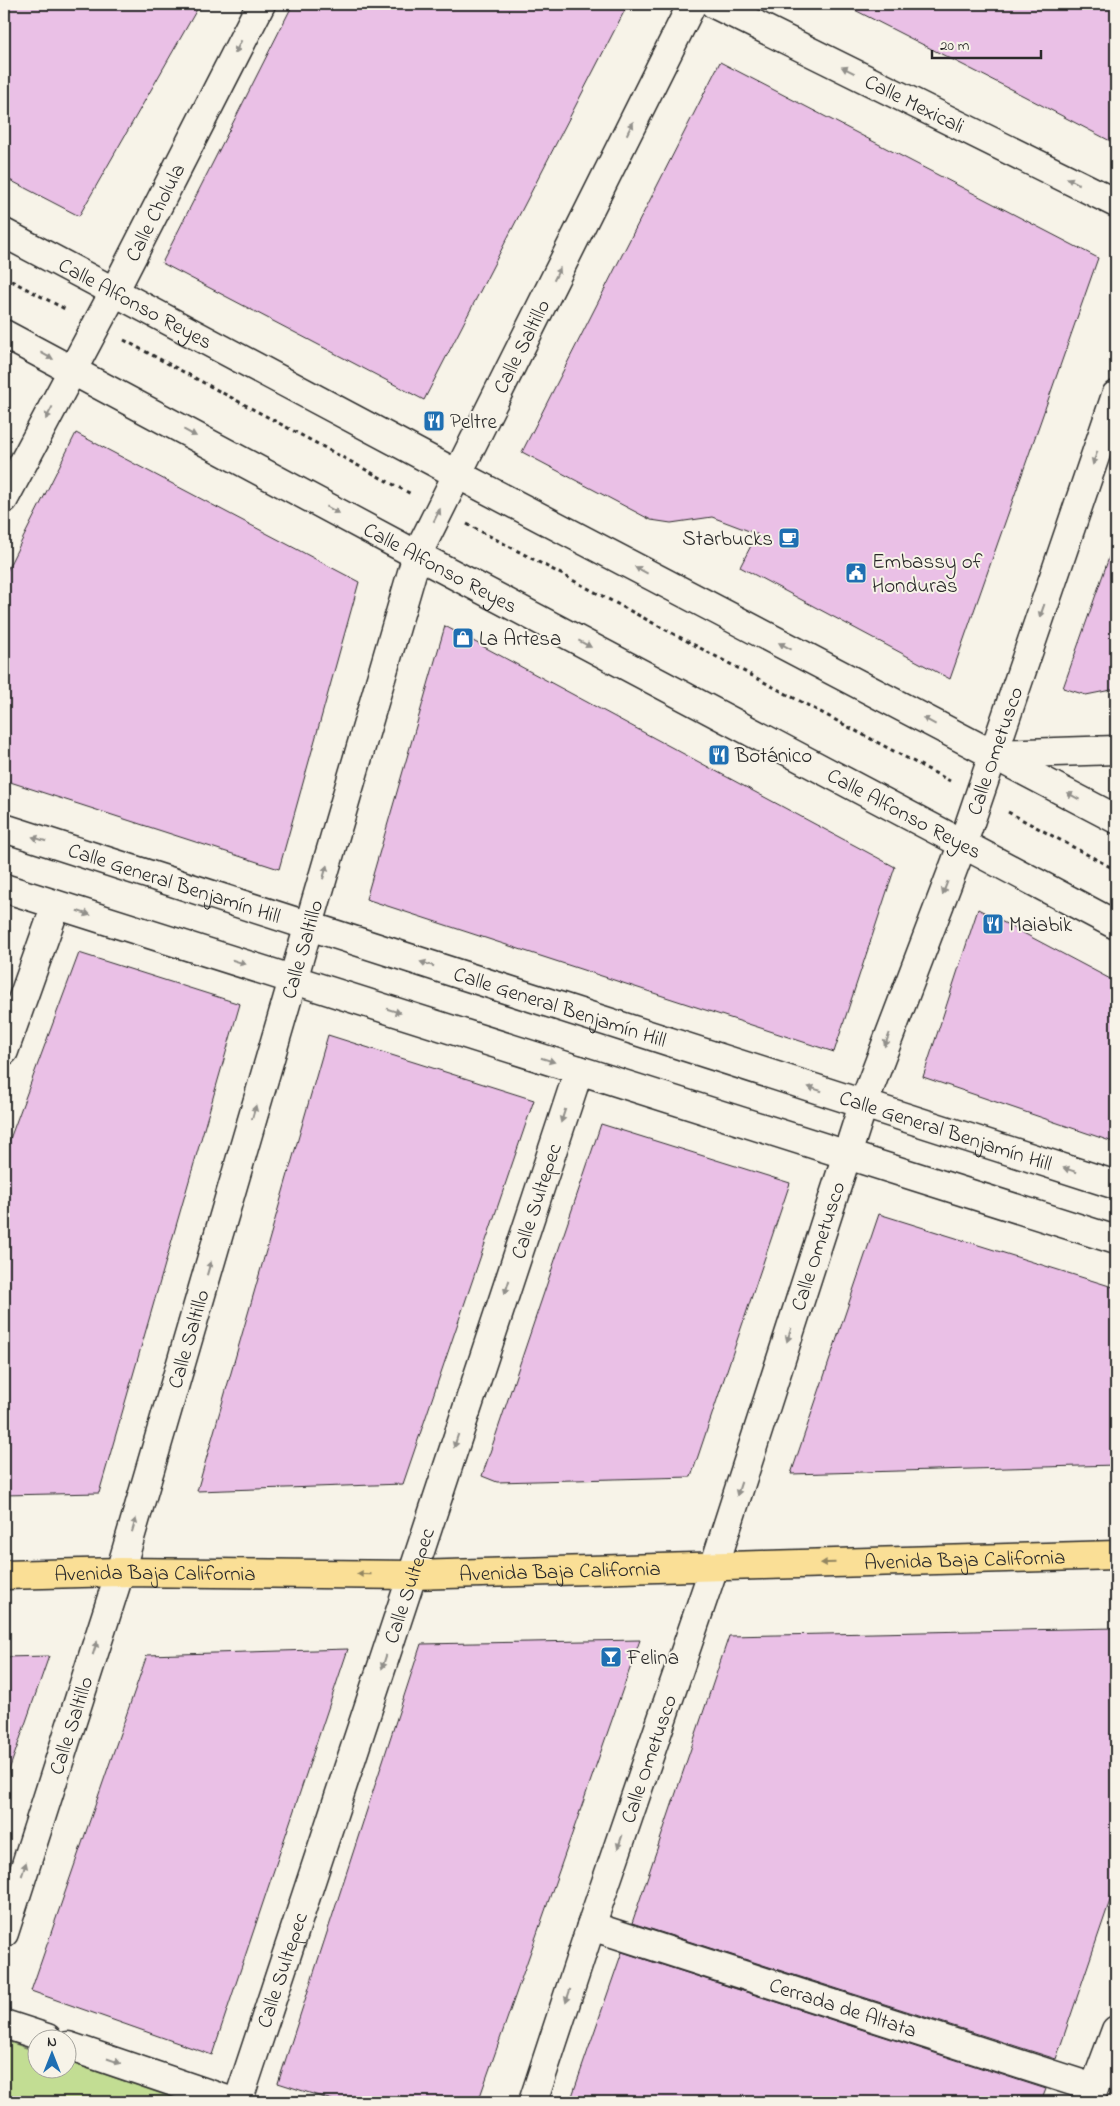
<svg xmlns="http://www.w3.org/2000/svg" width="1120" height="2106" viewBox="0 0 1120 2106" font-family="'Indie Flower',sans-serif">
	<rect width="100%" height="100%" fill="#f7f3e8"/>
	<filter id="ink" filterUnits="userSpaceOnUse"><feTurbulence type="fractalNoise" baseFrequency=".02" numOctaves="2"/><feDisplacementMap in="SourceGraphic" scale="10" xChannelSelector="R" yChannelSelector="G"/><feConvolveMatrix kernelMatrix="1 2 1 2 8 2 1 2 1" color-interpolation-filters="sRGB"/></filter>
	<g filter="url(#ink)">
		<path fill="#c2dd93" stroke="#76845f" d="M4,2040L37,2052L38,2068H68V2062L185,2102H4Z"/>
		<path fill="#eac0e6" stroke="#2b2b2b" d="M4,4H200L79,216L4,177Z
			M293,4H628L424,400L162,263Z
			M843,4H1116V144L1022,95Z
			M720,62L1098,258L950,679L740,567L757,534L712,517L671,523L651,520L522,452Z
			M76,433L359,582L279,869L4,780V576Z
			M1112,549H1116V689L1086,695L1063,688Z
			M445,626L895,867L834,1052L366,899Z
			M978,909L1116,982V1143L923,1077Z
			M79,953L240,1004L99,1493L4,1495V1155Z
			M328,1035L534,1100L403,1484L197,1491Z
			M601,1124L790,1183L691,1477L497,1482L482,1476Z
			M879,1214L1116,1288V1465L791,1474Z
			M1116,1628V1883L1056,2059L632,1923L729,1636Z
			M640,1640L478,2102H338L278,2083L421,1644Z
			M348,1649L212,2055L31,1991L147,1655Z
			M49,1656L8,1773L4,1772V1657Z
			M622,1952L1046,2089L1041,2102H570Z"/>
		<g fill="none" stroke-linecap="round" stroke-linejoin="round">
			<g stroke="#2b2b2b" stroke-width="31">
				<g id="street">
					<path id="s1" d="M714,4L1116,203"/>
					<path id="s2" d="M4,499L114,292L261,4"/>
					<path d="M993,754L1116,750"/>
					<path id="s3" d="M4,828L1116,1185"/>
					<path d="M4,888L1116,1240"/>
					<path d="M4,1051L56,905"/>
					<path id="s4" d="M591,1926L1094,2088"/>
					<path id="s5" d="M4,1933L120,1572L417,555L692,4"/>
					<path d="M4,2024L47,2038"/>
					<path d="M68,2046L233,2102"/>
					<path id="s6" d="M238,2102L579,1070"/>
					<path id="s7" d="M533,2102L591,1926L714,1567L863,1105L963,843L1116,395"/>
					<path d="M1089,2102L1116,2030"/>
				</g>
			</g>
			<g stroke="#2b2b2b" stroke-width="31">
				<g id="secondary">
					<path id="s8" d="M4,233L457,474L1116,819"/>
					<path id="s9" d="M4,334L417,555L1116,925"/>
				</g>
			</g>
			<g stroke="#2b2b2b" stroke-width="31">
				<g id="primary">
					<path id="s10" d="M4,1575L120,1572L413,1575L1116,1555"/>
				</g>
			</g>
			<path stroke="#2b2b2b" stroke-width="3" stroke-dasharray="4 4" stroke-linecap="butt" d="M4,277L67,310
				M124,340L411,494
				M467,524L950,781
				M1008,812L1116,870"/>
			<use href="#street" stroke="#f7f3e8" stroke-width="28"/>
			<use href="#secondary" stroke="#f7f3e8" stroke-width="28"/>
			<use href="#primary" stroke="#fadf96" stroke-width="28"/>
		</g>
		<defs><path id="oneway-solid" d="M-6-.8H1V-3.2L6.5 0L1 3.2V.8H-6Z" transform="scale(1.25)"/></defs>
		<g fill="#918f8a">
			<use href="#oneway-solid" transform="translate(238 47) rotate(117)"/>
			<use href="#oneway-solid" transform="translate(848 70) rotate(-154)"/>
			<use href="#oneway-solid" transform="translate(630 128) rotate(-64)"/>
			<use href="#oneway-solid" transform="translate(1073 181) rotate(-154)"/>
			<use href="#oneway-solid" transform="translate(557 274) rotate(-64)"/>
			<use href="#oneway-solid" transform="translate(47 356) rotate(28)"/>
			<use href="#oneway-solid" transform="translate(49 413) rotate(118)"/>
			<use href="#oneway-solid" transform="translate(190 433) rotate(28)"/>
			<use href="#oneway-solid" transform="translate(1095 458) rotate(109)"/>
			<use href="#oneway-solid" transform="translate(333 510) rotate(28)"/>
			<use href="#oneway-solid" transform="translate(437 515) rotate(-63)"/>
			<use href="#oneway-solid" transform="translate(641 570) rotate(-152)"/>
			<use href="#oneway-solid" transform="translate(1042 611) rotate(109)"/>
			<use href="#oneway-solid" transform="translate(585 644) rotate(28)"/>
			<use href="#oneway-solid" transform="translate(785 646) rotate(-152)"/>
			<use href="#oneway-solid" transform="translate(929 721) rotate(-152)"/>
			<use href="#oneway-solid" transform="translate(1073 796) rotate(-152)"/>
			<use href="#oneway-solid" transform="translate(39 839) rotate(-162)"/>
			<use href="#oneway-solid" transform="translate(325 872) rotate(-74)"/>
			<use href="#oneway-solid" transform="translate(945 888) rotate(111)"/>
			<use href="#oneway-solid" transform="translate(84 913) rotate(17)"/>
			<use href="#oneway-solid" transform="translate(239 962) rotate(17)"/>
			<use href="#oneway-solid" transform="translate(427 964) rotate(-162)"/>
			<use href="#oneway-solid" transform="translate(394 1011) rotate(18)"/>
			<use href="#oneway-solid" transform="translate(887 1040) rotate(111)"/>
			<use href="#oneway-solid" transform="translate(548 1060) rotate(18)"/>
			<use href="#oneway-solid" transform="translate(815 1089) rotate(-162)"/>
			<use href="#oneway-solid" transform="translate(254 1112) rotate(-74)"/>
			<use href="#oneway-solid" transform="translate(563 1116) rotate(108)"/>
			<use href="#oneway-solid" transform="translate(1070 1170) rotate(-162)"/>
			<use href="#oneway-solid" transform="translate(209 1268) rotate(-74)"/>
			<use href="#oneway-solid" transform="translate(507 1287) rotate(108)"/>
			<use href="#oneway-solid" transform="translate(789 1335) rotate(108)"/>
			<use href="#oneway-solid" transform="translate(456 1441) rotate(108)"/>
			<use href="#oneway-solid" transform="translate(739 1489) rotate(108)"/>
			<use href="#oneway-solid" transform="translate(134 1525) rotate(-74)"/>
			<use href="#oneway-solid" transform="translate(95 1648) rotate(-72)"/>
			<use href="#oneway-solid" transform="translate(384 1662) rotate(108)"/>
			<use href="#oneway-solid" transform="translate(620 1842) rotate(109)"/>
			<use href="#oneway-solid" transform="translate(24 1869) rotate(-72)"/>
			<use href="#oneway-solid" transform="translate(568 1996) rotate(108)"/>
			<use href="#oneway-solid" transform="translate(114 2061) rotate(19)"/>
		</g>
		<g fill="#928560">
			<use href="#oneway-solid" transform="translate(828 1563) rotate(178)"/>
			<use href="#oneway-solid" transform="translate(364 1574) rotate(-179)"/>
		</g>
	</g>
	<defs>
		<g id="restaurant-square" transform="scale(1.125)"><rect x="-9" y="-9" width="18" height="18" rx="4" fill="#1f6fb2" stroke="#f7f3e8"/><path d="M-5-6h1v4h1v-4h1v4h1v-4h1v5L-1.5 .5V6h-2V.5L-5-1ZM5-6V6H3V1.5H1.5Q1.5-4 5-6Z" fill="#fff"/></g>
		<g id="cafe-square" transform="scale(1.125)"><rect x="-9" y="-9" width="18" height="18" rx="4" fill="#1f6fb2" stroke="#f7f3e8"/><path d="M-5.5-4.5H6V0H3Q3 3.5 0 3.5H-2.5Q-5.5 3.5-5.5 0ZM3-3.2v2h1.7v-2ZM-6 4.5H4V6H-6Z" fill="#fff"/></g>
		<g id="civic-square" transform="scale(1.125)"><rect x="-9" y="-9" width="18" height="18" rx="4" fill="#1f6fb2" stroke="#f7f3e8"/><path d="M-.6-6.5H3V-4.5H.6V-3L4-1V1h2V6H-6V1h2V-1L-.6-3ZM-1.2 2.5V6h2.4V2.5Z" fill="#fff"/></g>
		<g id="shop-square" transform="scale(1.125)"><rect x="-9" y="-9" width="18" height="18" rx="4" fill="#1f6fb2" stroke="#f7f3e8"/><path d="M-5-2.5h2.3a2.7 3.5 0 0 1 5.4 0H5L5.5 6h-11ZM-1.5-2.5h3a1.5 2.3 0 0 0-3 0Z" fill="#fff"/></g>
		<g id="bar-square" transform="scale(1.125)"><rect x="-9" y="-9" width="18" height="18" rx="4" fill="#1f6fb2" stroke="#f7f3e8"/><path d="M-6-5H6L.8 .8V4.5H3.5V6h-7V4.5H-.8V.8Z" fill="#fff"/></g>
	</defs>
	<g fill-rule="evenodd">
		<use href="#restaurant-square" x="434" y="421"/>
		<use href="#cafe-square" x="789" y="538"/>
		<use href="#civic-square" x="856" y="573"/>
		<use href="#shop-square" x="463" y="638"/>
		<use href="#restaurant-square" x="719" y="755"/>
		<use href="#restaurant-square" x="993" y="924"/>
		<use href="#bar-square" x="611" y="1657"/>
	</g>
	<g text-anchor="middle" stroke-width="4" stroke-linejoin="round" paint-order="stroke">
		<g font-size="21" fill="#2b2b2b" stroke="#f7f3e8">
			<text dy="7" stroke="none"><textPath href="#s1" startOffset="224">Calle Mexicali</textPath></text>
			<text dy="7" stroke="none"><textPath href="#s2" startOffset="324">Calle Cholula</textPath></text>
			<text dy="7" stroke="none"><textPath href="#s8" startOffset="149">Calle Alfonso Reyes</textPath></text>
			<text dy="7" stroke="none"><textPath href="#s5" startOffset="1672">Calle Saltillo</textPath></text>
			<text dy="7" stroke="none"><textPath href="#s9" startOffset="495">Calle Alfonso Reyes</textPath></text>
			<text dy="7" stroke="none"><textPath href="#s7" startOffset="1428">Calle Ometusco</textPath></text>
			<text dy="7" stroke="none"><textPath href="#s9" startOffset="1020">Calle Alfonso Reyes</textPath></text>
			<text dy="7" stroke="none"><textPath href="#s3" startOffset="179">Calle General Benjamín Hill</textPath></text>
			<text dy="7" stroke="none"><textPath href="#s5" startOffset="1028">Calle Saltillo</textPath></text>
			<text dy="7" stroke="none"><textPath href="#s3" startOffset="584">Calle General Benjamín Hill</textPath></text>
			<text dy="7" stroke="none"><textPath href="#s3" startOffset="989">Calle General Benjamín Hill</textPath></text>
			<text dy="7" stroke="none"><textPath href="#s6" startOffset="949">Calle Sultepec</textPath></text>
			<text dy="7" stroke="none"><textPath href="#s7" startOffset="902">Calle Ometusco</textPath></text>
			<text dy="7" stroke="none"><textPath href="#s5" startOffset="622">Calle Saltillo</textPath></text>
			<text dy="7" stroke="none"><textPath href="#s10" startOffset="961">Avenida Baja California</textPath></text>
			<text dy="7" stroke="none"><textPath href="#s10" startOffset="556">Avenida Baja California</textPath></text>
			<text dy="7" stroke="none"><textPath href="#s10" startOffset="151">Avenida Baja California</textPath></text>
			<text dy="7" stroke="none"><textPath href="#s6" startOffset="544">Calle Sultepec</textPath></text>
			<text dy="7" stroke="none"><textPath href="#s5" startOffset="218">Calle Saltillo</textPath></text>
			<text dy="7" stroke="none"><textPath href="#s7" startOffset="362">Calle Ometusco</textPath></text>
			<text dy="7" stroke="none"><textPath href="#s6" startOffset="139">Calle Sultepec</textPath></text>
			<text dy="7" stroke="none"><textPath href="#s4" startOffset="265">Cerrada de Altata</textPath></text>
		</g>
		<g font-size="21" fill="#2b2b2b" stroke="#f7f3e8" text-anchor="start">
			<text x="450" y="428">Peltre</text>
			<text x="773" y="545" text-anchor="end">Starbucks</text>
			<text x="872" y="568">Embassy of<tspan x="872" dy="24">Honduras</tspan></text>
			<text x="479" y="645">La Artesa</text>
			<text x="735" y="762">Botánico</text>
			<text x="1009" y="931">Maiabik</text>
			<text x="627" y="1664">Felina</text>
		</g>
	</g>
	<rect width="1120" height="2106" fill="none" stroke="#f7f3e8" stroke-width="20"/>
	<rect x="10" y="10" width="1100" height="2086" fill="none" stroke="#2b2b2b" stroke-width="2" filter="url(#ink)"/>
	<g transform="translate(52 2054)"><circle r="24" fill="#f7f3e8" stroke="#a5a39c"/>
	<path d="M0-4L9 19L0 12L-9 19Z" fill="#1f6fb2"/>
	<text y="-8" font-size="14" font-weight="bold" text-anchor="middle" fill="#2b2b2b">N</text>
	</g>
	<path d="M932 50v8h109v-8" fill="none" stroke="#2b2b2b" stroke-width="2.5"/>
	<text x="940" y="50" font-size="15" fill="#2b2b2b" stroke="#f7f3e8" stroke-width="4" paint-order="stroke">20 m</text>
</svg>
